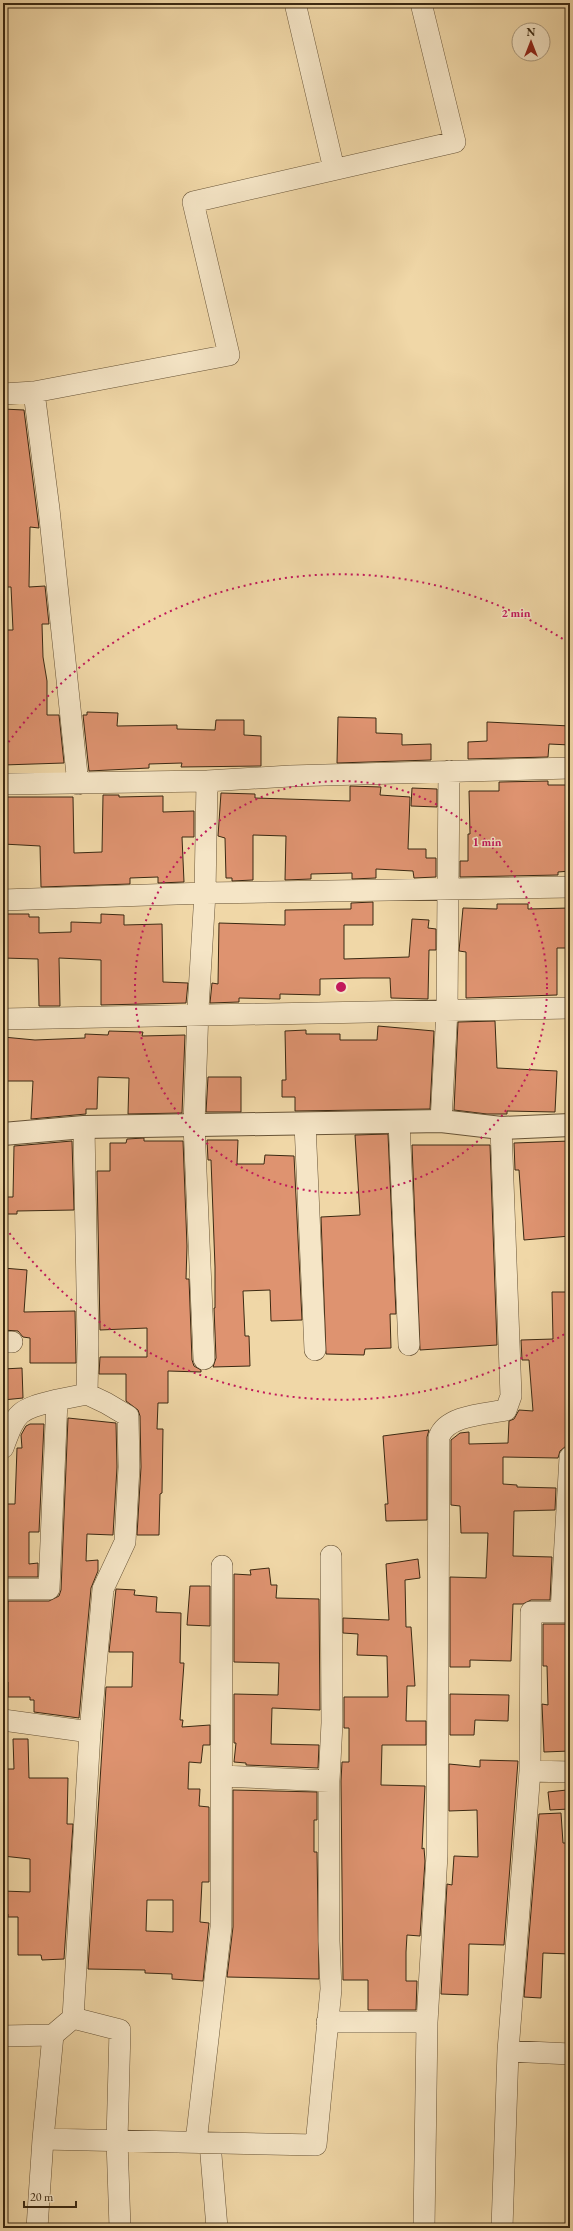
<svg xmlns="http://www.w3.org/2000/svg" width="573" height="2231" viewBox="0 0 573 2231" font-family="'EB Garamond',serif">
	<rect width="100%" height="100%" fill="#f0d7a7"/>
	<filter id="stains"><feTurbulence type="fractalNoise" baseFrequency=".005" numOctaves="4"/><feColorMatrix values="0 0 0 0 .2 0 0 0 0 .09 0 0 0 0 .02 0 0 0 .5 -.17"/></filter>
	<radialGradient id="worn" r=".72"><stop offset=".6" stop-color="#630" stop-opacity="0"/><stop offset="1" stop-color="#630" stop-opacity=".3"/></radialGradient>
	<path fill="#de9370" stroke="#3b2912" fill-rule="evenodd" d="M3,409L24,410L39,528L30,527L29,587L45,586L49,624H42L43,657L47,681V715H59L64,763L3,765V630H13L11,587H3L6,526H3Z
		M87,712L118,713L117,726L177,725V729L215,730L216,720H244V735L261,736V766L181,767L182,763L149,764V768L89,771L83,715H87Z
		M338,717L376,718V733L402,734V745L431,744V760L337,763Z
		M487,722L570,726V745L549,744L548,757L468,759V742L487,741Z
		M548,781V785H570V871L558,872V875L460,877V861H468V834H470L469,791H499V782Z
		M350,786L381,787L380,795L410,797L408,849H426V858H436V877L414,878L413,871L376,869V878L352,879V873L311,874V879L285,880L286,836L253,835V880L232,881V878H226L225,838L218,836L221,793L255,794V798L350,801Z
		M412,788L437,789V807L411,806Z
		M103,795H119V797L163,796V812L194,811V837H182L184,882L158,883V877L130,878V884L41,887L40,846L3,844V797H73L74,853L102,852Z
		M373,902V925H344V959L409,957L412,919L429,920L428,928L436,929V950H429L428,999L391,998L390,978H362L320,979V995L280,994V999L239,998V1002L210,1003L212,983L218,984L219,923L285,925V910L351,909V903Z
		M497,904H528V909L570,908V948H557V995L466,998V952L459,951L463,908L497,909Z
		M7,914H29V917H39V933L71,932V922L101,923V914L124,915V925L162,924L163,982L188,983L186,1003L101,1005V960L59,958L60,1006H39L38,959L3,958V944L4,940H7Z
		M495,1021L497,1068L557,1071L555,1112L507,1111V1114H487L454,1110L458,1022Z
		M378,1026L434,1031L430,1109L295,1111V1097H282V1080H286L285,1031L306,1030V1034H340V1040H377Z
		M109,1031L143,1032L142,1036L185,1035L182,1113L128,1114L129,1078L98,1077L97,1109H86V1114L31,1119L33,1081H3V1037L35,1040L85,1038V1034L108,1035Z
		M208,1077H241V1112H206Z
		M388,1134L396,1314H390L391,1348L365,1349L364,1355L326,1354L321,1217L360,1215L355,1135Z
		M144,1138V1141H183L187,1246L186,1279H189L192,1360L194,1366L201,1370V1372L168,1371V1403H158L157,1429H163L162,1493L160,1494L159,1535H137L141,1467L140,1416L138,1410L126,1401V1374H99L100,1357H147V1328L100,1330L97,1171H110V1143H126L127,1139Z
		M207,1140H238L237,1164H264L265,1155L294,1156L302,1320L271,1321L270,1290L243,1291L245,1336H249L250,1366L213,1367L216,1358L214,1308H215V1267L211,1160H208Z
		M72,1141L74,1210L17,1211V1214H3V1197H13L14,1146Z
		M570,1141V1236L524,1240L519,1170H515L514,1143Z
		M412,1145H490L497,1345L420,1350Z
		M3,1268L27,1270L24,1312L75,1311L76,1363H30V1338L23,1337L18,1331L3,1330Z
		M552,1292H570V1390H567L566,1446L560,1451L558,1458L503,1457V1484L517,1485V1487L556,1488L555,1510L514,1511L513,1556L552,1557L550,1600H531L523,1604H513L511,1661L470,1660V1667H450V1577L486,1578L488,1533H461L460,1506L451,1505V1440L460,1433L469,1432V1444L508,1443L509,1421L514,1419L519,1410L533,1411L529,1360H522L521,1340L553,1339Z
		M22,1368L23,1398L3,1400V1369Z
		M68,1418L116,1423L117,1467L113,1535L87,1534L86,1561L98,1560V1571L91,1588L79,1718L34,1712V1700H30V1697H8V1682H3V1668H7L8,1601H49L59,1596L61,1590Z
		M30,1424H44L39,1532H29V1564L38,1563V1577H3V1504H15L17,1448H22L21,1435L26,1426Z
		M429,1430L427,1437V1520L386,1521L385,1504H388L383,1436Z
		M418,1559L420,1578L405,1580L406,1627H411L415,1686H407L406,1721H426V1745H382L381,1785L425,1786L422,1849L424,1848L425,1861L420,1936L407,1935L406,1952V1981H417L416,2010H368V1980H343L341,1781L342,1762H349V1728H344V1697H388L387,1656L357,1655L358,1634L343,1633V1618L389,1620L386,1564Z
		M269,1568L271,1585H277L276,1598L319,1599L320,1710L272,1708L271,1744L319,1745L318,1768L246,1765V1763L234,1762L236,1743H234V1694L278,1695L279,1663L234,1662V1574L251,1575L250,1570Z
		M190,1586H210V1626L187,1625Z
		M116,1589L135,1590L134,1595L157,1597L156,1612L181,1613L180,1663H184L180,1720H183L182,1727L210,1725V1745H203L201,1763L189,1762L188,1789H200L199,1806L209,1807V1882H202L200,1922L209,1923L203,1981L172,1979V1974L145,1973V1970L88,1969L106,1687H132L133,1652H109ZM147,1900H173V1932L146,1931Z
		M543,1624H570V1751L544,1752L542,1704L548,1705L547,1666H543Z
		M450,1694L509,1695L508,1721L475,1720L474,1735H450Z
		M13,1739H28L29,1778H68L67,1824H73L64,1959L42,1960L41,1955H18V1917H8V1914L3,1913V1891L30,1892V1859L3,1856V1769H14Z
		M480,1760L518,1761L504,1945L469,1944L468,1995L441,1994L447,1884L452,1885L454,1856L478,1857L477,1810L449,1811V1764L480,1767Z
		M233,1790L317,1792V1820H314V1852H317L319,1979L227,1977L233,1927Z
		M567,1790L569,1809L550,1810L548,1792Z
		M561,1813L563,1843H570V1954L543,1953L541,1998L524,1997L539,1814Z"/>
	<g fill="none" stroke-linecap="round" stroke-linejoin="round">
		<g stroke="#685437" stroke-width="22">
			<path id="minor" d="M295,3L334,169
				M3,394L34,392
				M3,784L207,781L290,776L570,768
				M78,784L49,509L34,392L229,355L193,202L455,142L421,3
				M3,900L205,893L570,887
				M3,1019L570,1008
				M441,1121L447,1010L449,771
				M399,1122L409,1345
				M305,1124L315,1350
				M3,1342H12
				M204,1359L194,1125L198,1009L205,893L207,781
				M3,1448C17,1410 18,1410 57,1400
				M3,1589H49L57,1400L87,1394
				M561,1612L570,1457
				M3,1720L90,1732
				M530,1771L570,1772
				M222,1776L329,1781
				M73,2018L120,2030L117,2140L120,2228
				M327,2022H427
				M3,2036L53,2035
				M508,2051L570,2054
				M43,2139L316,2145L331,1989L329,1941V1781L332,1723L331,1556
				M196,2142L221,1927L222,1566
				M210,2143L217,2228
				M37,2228L43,2139L53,2035L73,2018L90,1732L103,1589L125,1542L129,1467L128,1416L106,1403L87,1394L88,1343L84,1127
				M424,2228L427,2022L437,1855L439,1437C447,1415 486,1414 506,1410L511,1396L501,1128
				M502,2228L508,2051L530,1771L531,1612H570"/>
		</g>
		<g stroke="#685437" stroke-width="24">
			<path id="tertiary" d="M3,1134L84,1127L441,1121L501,1128L570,1125"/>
		</g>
		<use href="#minor" stroke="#f5e5c6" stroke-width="21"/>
		<use href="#tertiary" stroke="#f5e5c6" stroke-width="22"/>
	</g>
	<g fill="none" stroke="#c2185b" stroke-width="2" stroke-dasharray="2 4">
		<circle cx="341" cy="987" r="206"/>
		<path d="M569 1331A413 413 0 0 1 5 1227M5 747A413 413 0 0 1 569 643"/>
	</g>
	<circle cx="341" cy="987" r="6" fill="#c2185b" stroke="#f5e5c6" stroke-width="2"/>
	<g font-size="12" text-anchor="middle" font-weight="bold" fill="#c2185b" stroke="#f5e5c6" stroke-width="3" stroke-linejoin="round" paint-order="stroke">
		<text x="516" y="617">2 min</text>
		<text x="487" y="846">1 min</text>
	</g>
	<rect width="573" height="2231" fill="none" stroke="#f0d7a7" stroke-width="16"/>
	<rect x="4" y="4" width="565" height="2223" fill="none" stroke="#3b2912" stroke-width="2"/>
	<rect x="8" y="8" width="557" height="2215" fill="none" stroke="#3b2912"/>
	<g transform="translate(531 42)"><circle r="19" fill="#f5e5c6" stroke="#ab9a7e"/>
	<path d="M0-3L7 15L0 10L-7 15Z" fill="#8f2418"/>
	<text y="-6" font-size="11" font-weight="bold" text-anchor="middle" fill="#3b2912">N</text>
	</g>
	<path d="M24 2201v6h52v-6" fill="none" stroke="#3b2912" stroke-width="2"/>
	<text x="30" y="2201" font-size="12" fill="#3b2912" stroke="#f5e5c6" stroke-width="3" paint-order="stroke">20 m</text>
	<rect width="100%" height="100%" filter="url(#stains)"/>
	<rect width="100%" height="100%" fill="url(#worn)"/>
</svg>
